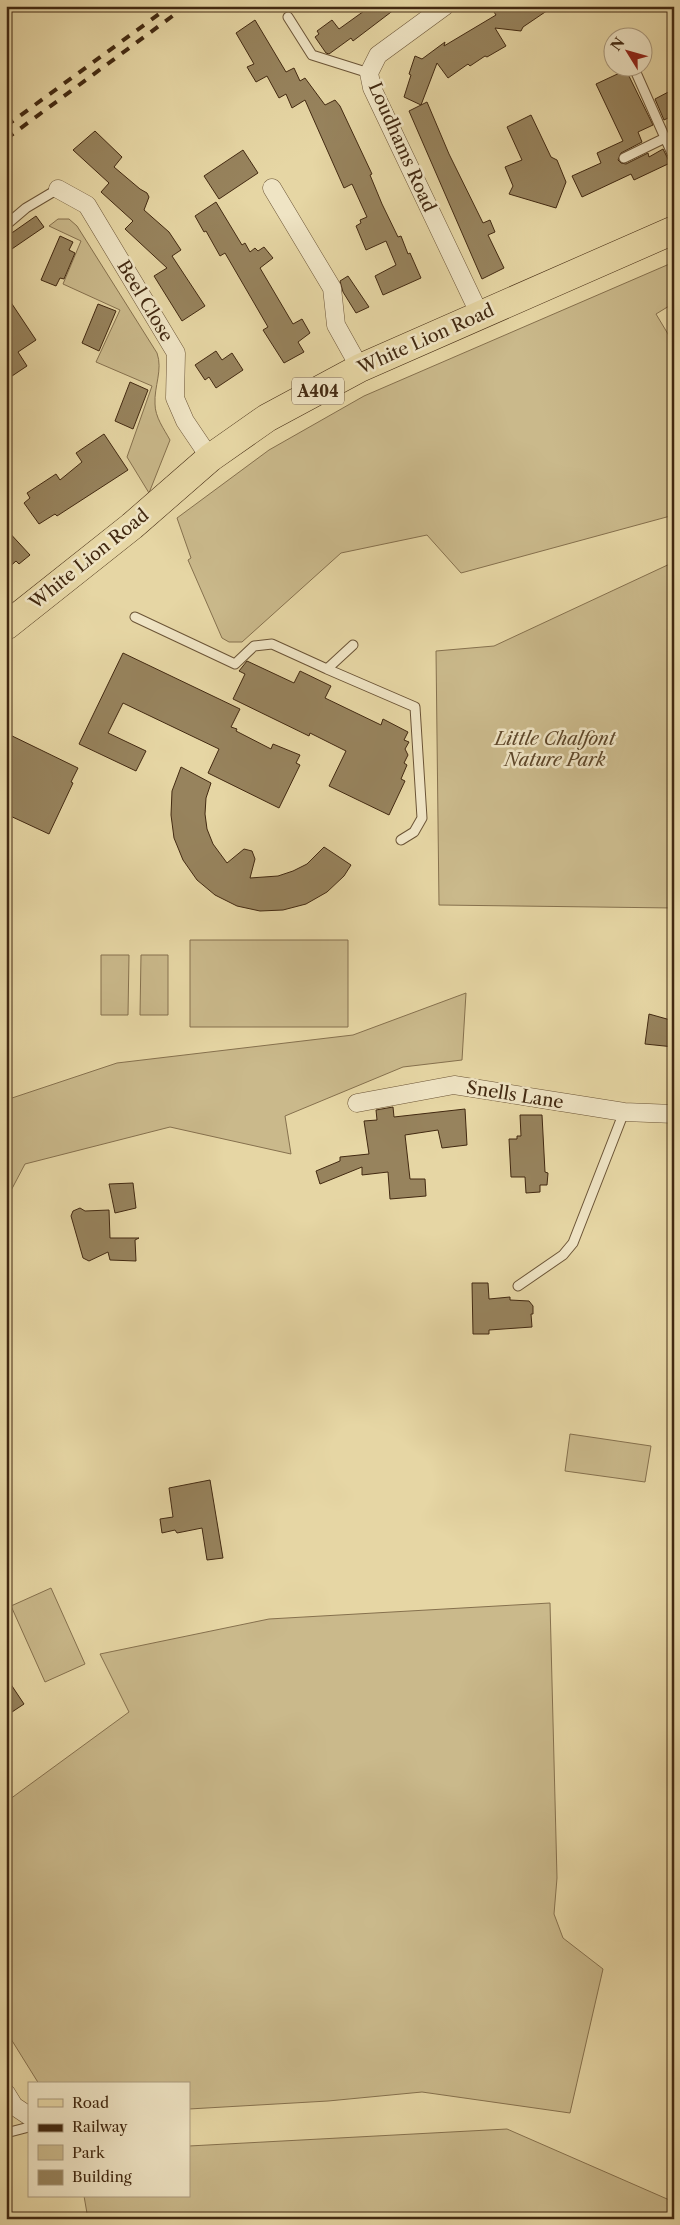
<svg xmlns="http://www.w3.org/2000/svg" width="680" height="2225" viewBox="0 0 680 2225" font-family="'Libre Caslon Text',serif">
	<rect width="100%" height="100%" fill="#e6d6a4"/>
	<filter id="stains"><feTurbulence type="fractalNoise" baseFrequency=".004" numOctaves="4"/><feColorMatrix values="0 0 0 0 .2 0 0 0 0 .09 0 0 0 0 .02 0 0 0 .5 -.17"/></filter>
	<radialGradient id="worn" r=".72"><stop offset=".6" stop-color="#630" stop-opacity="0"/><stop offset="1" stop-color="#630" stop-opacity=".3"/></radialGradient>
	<path fill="#cab98b" stroke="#86714e" d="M58,219H69L77,226L157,353C163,370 154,386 155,404C155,417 164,429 170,440L149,493L127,457L152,386L96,362L120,310L63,284L81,241L49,226Z
		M674,262V303L656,314L674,344V515L461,573L427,535L341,553L242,642H229L222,638L188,560L191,558L177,518L269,450L364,396Z
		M674,562V908L439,905L436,651L494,646Z
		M190,940H348V1027H190Z
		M101,955H129L128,1015H101Z
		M141,955H168V1015H140Z
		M466,993L462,1060L403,1067L285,1116L291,1154L170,1127L25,1164L6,1200V1100L117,1063L353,1035Z
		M570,1434L651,1446L645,1482L565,1471Z
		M51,1588L85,1664L45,1682L11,1606Z
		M550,1603L557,1878L554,1914L563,1938L603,1969L570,2113L422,2092L328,2101L189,2109V2084H39L6,2031V1802L129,1712L100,1654L269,1619Z
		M507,2129L674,2202V2219H88L84,2196H189V2146Z"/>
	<path fill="#97835d" stroke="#422911" d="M371,6H399L353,41L351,38L329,54L326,53L315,37L319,34L317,31L332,20L339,29Z
		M503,6H554L523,27L521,31L495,28L506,46L487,57L485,56L470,66L468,64L448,78L437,63L421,105L404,97L411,75L409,74L415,56L422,59L445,42L444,46L496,15L494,12Z
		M255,20L286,72L294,68L300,81L305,78L325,105L335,100L340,106L372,174L370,175L382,204L398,237L401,236L408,254L410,253L421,278L383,295L375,276L396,265L386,241L366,250L356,226L361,223L360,220L367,217L352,184L344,188L305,100L292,108L286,94L279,98L267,76L256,82L247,67L254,64L236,33Z
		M626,70L653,125L638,132L642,142L621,153L618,160L621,163L626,164L648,153L649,157L663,149L670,163L634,180L631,174L582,197L572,176L601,163L597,153L623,141L596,84Z
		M674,89V115L664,120L655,99Z
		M427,102L449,154L483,223L490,220L495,232L488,235L504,268L482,279L409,111Z
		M531,115L551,157L557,160L566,182L556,208L509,194L513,186L505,167L522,160L507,127Z
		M95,131L122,157L114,167L140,189L147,193L149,197L144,210L169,232L181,250L172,256L205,306L182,321L154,276L167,268L125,229L133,221L101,192L109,183L73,150Z
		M243,150L258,173L219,199L204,176Z
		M216,202L242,245L245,243L250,252L255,248L258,251L264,247L273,258L260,268L293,324L302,319L310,333L298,342L304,352L284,363L263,330L268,327L225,253L220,256L206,231L204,232L195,216Z
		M36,216L44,227L6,253V237Z
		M60,236L73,242L69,250L75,253L64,279L60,278L56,286L41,280Z
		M348,276L369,307L356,313L343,292L340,281Z
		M6,295L36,340L18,352L27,366L6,380Z
		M98,304L116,311L99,351L82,343Z
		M216,351L222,360L232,353L243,370L216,388L209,377L205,380L195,365Z
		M130,382L148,390L133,429L115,421Z
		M104,434L128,470L57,516L55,514L39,524L24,503L30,498L27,493L56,474L60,480L82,462L76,453Z
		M6,529L30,555L19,564L16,561L6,570Z
		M123,653L240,709L231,727L237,729L236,731L271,749L273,744L300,755L296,763L300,765L279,808L208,773L219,749L123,703L108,733L146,751L136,771L79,744Z
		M247,661L294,683L300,671L331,686L325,698L381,725L383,719L408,732L404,740L409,742L405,749L408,755L404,763L407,765L401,779L405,781L389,815L329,786L346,751L310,733L309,736L233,699L245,674L239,671Z
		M6,733L78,768L71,782L73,783L49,834L6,814Z
		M181,767L211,783L206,798L205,814L207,829L213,844L227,863L244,849L252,851L255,859L250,878L278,876L293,871L307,864L324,847L351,865L344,876L327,892L306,904L283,910L260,911L237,906L215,895L197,880L183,860L174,838L171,815L172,791Z
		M649,1014L674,1021V1047L645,1044Z
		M393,1107L394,1117L465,1109L467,1145L442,1148L438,1130L405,1135L410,1179H425L426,1196L390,1199L388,1172L362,1175V1167L320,1184L316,1171L340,1161V1157L369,1154L364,1121L377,1120L376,1110Z
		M520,1115H542L545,1172L548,1173L547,1185H540V1192L526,1193L525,1177H511L509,1139H517V1136H521Z
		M133,1183L136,1208L115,1213L109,1184Z
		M80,1208L85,1211L109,1210L110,1238H139L135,1240L136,1261L110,1260L108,1252L89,1261L83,1258L71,1216L73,1211Z
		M472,1283H488L489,1299L510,1297V1300L529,1301L533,1306V1314H531L532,1327L489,1330V1334H473Z
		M210,1480L223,1558L207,1560L202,1528L177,1533L175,1530L162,1533L160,1519L173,1517L169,1488Z
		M6,1677L24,1704L6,1716Z"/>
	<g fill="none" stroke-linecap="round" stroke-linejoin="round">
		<g stroke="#6b5436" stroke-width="11">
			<path id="service" d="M288,17L312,55L369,73
				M634,68L674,158
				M624,158L665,138
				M6,225L26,208L58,189
				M135,617L235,664L254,646L272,644L327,669L353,645
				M327,669L415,707L422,818L414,832L401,840
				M518,1286L563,1255L573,1243L624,1112
				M6,2133L29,2127"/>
		</g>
		<g stroke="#6b5436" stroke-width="19">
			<path id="minor" d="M445,6L378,55L369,73L372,88L480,315
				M272,188L332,288L336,325L360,368
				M58,189L87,205L176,353L175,398L185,421L210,458
				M357,1103L454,1085L624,1112L674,1114
				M6,2093L14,2106L29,2116"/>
		</g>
		<g stroke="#422911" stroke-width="29">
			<path id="primary" d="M6,626L132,526L210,458L267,418L360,368L674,230"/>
		</g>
		<use href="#service" stroke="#efe4c4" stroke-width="9"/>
		<use href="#minor" stroke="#efe4c4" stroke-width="18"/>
		<use href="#primary" stroke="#e6d6a4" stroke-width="28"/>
		<path stroke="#422911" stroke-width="4" stroke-dasharray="9 9" stroke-linecap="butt" d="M6,126L170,6
			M6,139L186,6"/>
	</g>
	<g text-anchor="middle" stroke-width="5" stroke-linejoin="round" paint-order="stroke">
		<rect fill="#efe4c4" stroke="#766147" stroke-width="1" x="292" y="377.5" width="52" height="27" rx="4"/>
		<g font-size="16" font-weight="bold" fill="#422911">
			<text x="318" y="397">A404</text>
		</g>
		<g font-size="18" fill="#422911" stroke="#efe4c4">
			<text transform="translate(402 147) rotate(66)" y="6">Loudhams Road</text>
			<text transform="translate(145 301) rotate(59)" y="6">Beel Close</text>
			<text transform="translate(426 339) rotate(-24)" y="6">White Lion Road</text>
			<text transform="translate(89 559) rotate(-39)" y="6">White Lion Road</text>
			<text transform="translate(515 1095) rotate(9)" y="6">Snells Lane</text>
		</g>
		<g font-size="18" font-style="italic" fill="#5d4629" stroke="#efe4c4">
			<text x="555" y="745">Little Chalfont<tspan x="555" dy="21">Nature Park</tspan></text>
		</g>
	</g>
	<rect width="680" height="2225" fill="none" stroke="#e6d6a4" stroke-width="25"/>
	<rect x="8" y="8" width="665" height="2210" fill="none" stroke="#422911" stroke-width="2.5"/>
	<rect x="12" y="12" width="655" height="2200" fill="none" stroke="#422911"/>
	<rect x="28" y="2082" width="162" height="115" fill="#efe4c4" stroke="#aa997c"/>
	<rect x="38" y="2099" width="25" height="8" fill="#e6d6a4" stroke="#aa997c"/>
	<text x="72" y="2108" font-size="15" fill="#422911">Road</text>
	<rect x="38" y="2124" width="25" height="8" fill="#422911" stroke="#aa997c"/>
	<text x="72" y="2132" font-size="15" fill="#422911">Railway</text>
	<rect x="38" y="2145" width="25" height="15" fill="#cab98b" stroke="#aa997c"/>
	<text x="72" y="2158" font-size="15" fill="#422911">Park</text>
	<rect x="38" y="2170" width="25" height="15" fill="#97835d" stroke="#aa997c"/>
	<text x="72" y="2182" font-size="15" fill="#422911">Building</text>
	<g transform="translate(628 52) rotate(307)"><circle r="24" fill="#efe4c4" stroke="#aa997c"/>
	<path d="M0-4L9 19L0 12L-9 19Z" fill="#8f2418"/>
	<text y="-8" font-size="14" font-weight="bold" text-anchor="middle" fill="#422911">N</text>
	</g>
	<rect width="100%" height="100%" filter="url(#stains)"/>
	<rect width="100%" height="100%" fill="url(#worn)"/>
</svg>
